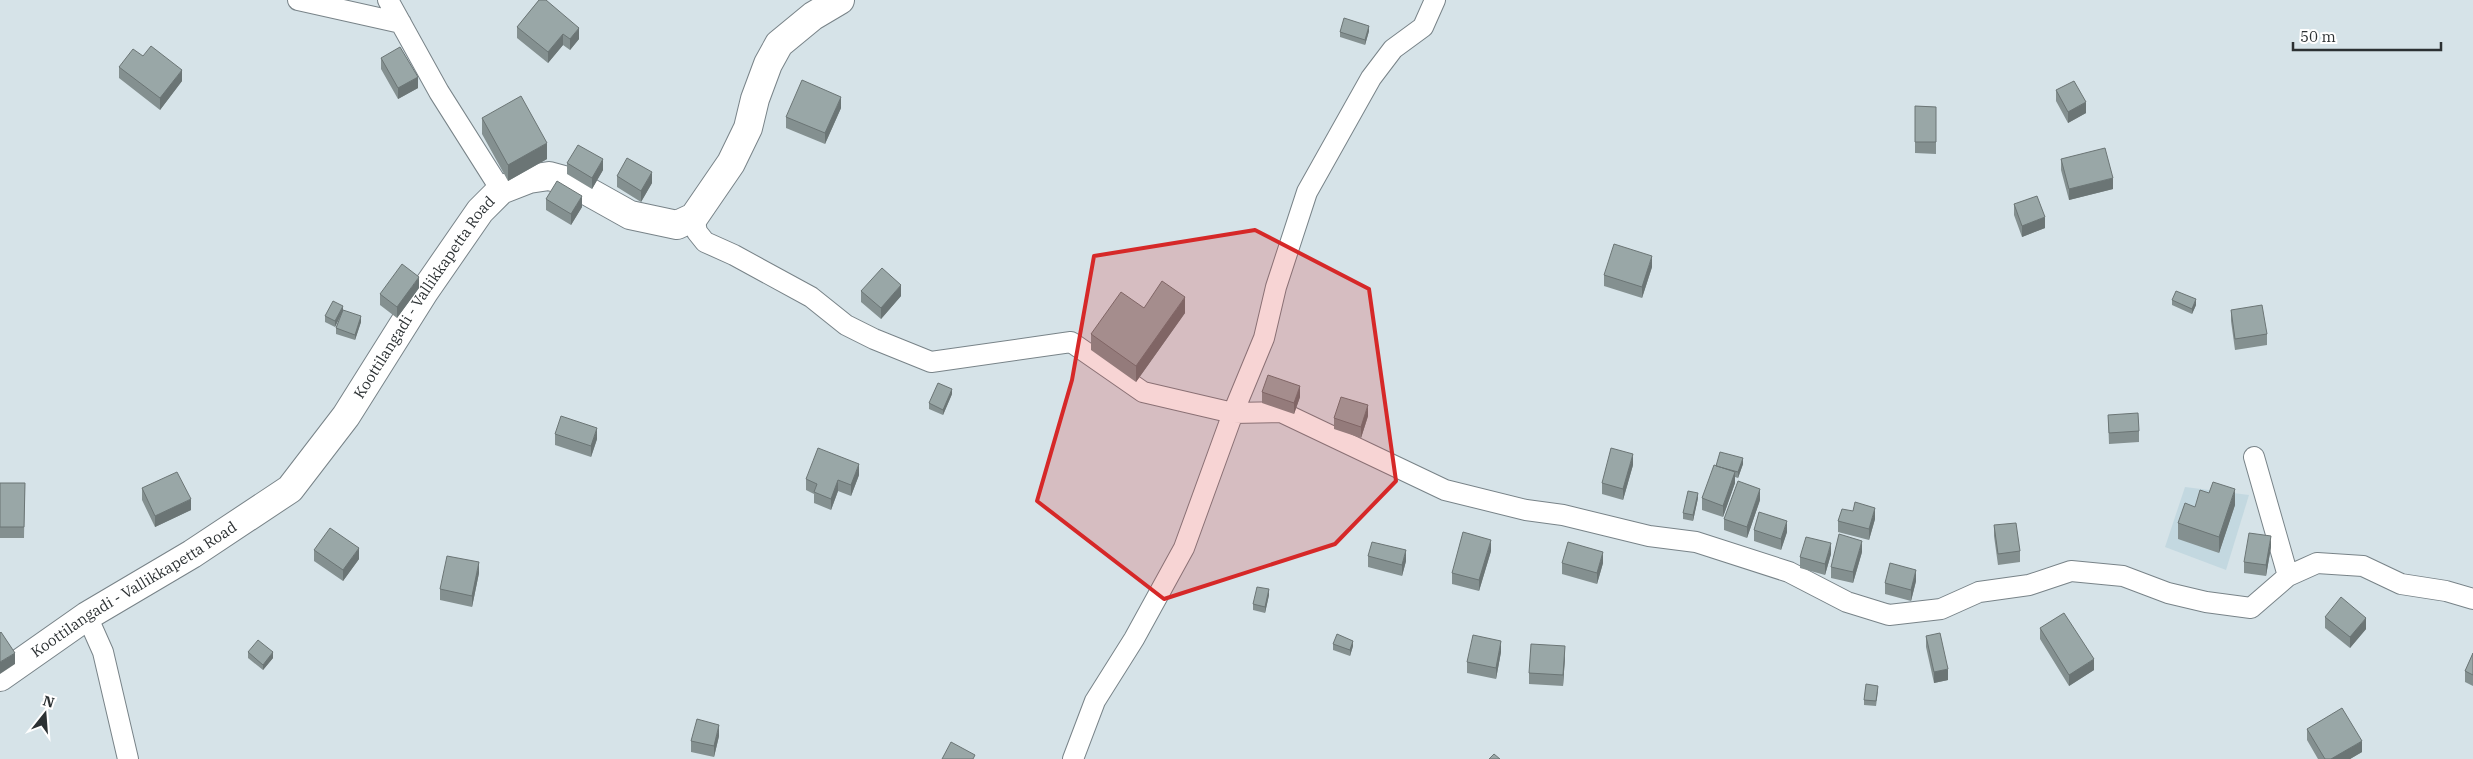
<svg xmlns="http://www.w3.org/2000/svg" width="2473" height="759" viewBox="0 0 2473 759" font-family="'IBM Plex Serif',serif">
	<rect width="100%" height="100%" fill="#d6e3e8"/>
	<path fill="#c3d8e0" d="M2185,487L2249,495L2226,570L2165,547Z"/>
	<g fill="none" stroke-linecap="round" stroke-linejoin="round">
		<g stroke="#788388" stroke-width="22">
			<path id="street" d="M298,0L401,23
				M388,0L439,92L501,190
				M1435,0L1423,27L1393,49L1371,78L1307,192L1276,287L1264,338L1233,413L1281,412L1445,490L1526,510L1563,515L1649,536L1696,542L1789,572L1847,602L1889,615L1941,609L1979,592L2029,585L2071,571L2123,576L2168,593L2206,602L2251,608L2288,576L2317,563L2363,566L2401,584L2446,591L2473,599
				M694,217L697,232L705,242L734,255L811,297L846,325L874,339L931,362L1071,342L1143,392L1233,413L1184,548L1134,639L1095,701L1073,759
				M2254,457L2288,576
				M87,616L103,652L128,759"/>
		</g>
		<g stroke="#788388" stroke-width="30">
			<g id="secondary">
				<path id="s1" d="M0,677L87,616L192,554L290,489L346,416L424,292L480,211L501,190L529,179L549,176L571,182L630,215L677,225L694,217L731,163L748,128L755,99L768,64L779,44L813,16L840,0"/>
			</g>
		</g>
		<use href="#street" stroke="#fff" stroke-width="20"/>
		<use href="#secondary" stroke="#fff" stroke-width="28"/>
	</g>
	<path fill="#849090" d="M539,0L579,39L570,50L563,45L548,63L517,38V27Z
		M1369,31L1365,45L1340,37V32Z
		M143,56L182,81L160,110L119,78V67Z
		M381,58L418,88L398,99L381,69Z
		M2056,90L2086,113L2068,123L2056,101Z
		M1915,106L1936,107V154L1915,153Z
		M841,108L825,144L786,128V117Z
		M482,118L547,159L508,181L482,134Z
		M2061,159L2113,189L2069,200L2061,170Z
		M567,163L603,170L592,189L567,174Z
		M617,176L652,183L641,202L617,187Z
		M546,199L582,207L571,225L546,210Z
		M2014,204L2045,228L2022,237L2014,215Z
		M1652,267L1642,298L1604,286V275Z
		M419,288L397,318L380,305V294Z
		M861,291L901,296L881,319L861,302Z
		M2172,300L2196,305L2192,314L2172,305Z
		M1144,308L1185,313L1136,382L1091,350V334Z
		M2231,310L2267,334V345L2235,350L2231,321Z
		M343,311L361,322L355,340L336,334V328L342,312L335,327L325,322V316Z
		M1262,392L1300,397L1294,414L1262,403Z
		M952,394L943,415L929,409V403Z
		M2108,415L2139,431V442L2109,444Z
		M1368,416L1361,438L1334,429V418Z
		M555,434L597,439L591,457L555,445Z
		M1743,464L1738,478L1735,477V483L1723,517L1702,510V498L1716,466Z
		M1633,465L1623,500L1602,494V483Z
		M859,475L851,496L838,491L831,510L814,503V494L806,490V479Z
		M0,483H25L24,538H0Z
		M142,488L191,510L155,527L142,500Z
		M1698,498L1693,521L1683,519V513Z
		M1760,500L1747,538L1724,530V519Z
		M2235,505L2219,553L2178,539V523L2195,507Z
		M1853,511L1875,519L1869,540L1838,532V521Z
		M1994,525L2020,551V562L1998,565L1994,536Z
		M1754,530L1787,532L1781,550L1754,541Z
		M2271,547L2266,576L2244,573V562Z
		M314,550L359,559L343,581L314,561Z
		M1491,551L1479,591L1452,584V573Z
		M1862,552L1853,583L1831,578V567Z
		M1831,554L1825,575L1800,568V557Z
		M1368,556L1406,561L1402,576L1368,567Z
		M1562,563H1603L1597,584L1562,574Z
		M479,573L472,607L440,600V589Z
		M1916,581L1911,601L1885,594V583Z
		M1269,595L1265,613L1253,610V604Z
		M2325,617L2366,629L2350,648L2325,628Z
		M2040,628L2094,670L2069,686L2040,639Z
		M1926,636L1948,680L1934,683L1926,647Z
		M1333,644L1353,646L1350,656L1333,650Z
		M248,652L273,658L263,670L248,658Z
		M1501,652L1496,679L1467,673V662Z
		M2473,653V686L2465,682V671Z
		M1565,657L1563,686L1529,684V673Z
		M1878,691L1876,706L1864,705V700Z
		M2307,729L2362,752L2350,759H2318L2307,740Z
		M719,736L714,757L691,752V741Z"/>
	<path fill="#6b7575" d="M1369,26V31L1365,45V40Z
		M579,28V39L570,50V39Z
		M563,34V45L548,63V52Z
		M182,70V81L160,110V98Z
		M418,77V88L398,99V88Z
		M841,97V108L825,144V133Z
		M2086,102V113L2068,123V112Z
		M547,143V159L508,181V165Z
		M603,159V170L592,189V178Z
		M652,172V183L641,202V191Z
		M2113,178V189L2069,200V189Z
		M582,196V207L571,225V214Z
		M2045,217V228L2022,237V226Z
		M1652,256V267L1642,298V287Z
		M419,277V288L397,318V307Z
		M901,285V296L881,319V308Z
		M1185,297V313L1136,382V366Z
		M2196,299V305L2192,314V309Z
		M343,306V311L335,327V321Z
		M361,316V322L355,340V335Z
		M1300,386V397L1294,414V403Z
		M952,389V394L943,415V410Z
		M1368,405V416L1361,438V427Z
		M597,428V439L591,457V446Z
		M1633,454V465L1623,500V489Z
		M1743,458V464L1738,478V472Z
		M859,464V475L851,496V485Z
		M1735,472V483L1723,517V506Z
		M838,480V491L831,510V499Z
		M1760,489V500L1747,538V527Z
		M2235,489V505L2219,553V537Z
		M1698,493V498L1693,521V515Z
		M191,499V510L155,527V516Z
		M1875,508V519L1869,540V529Z
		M1787,521V532L1781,550V539Z
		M2271,536V547L2266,576V565Z
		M1491,540V551L1479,591V580Z
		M1862,541V552L1853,583V572Z
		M1831,543V554L1825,575V564Z
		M359,548V559L343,581V570Z
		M1406,550V561L1402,576V565Z
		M1603,552V563L1597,584V573Z
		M479,562V573L472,607V596Z
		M1916,570V581L1911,601V590Z
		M1269,589V595L1265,613V607Z
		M2366,618V629L2350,648V637Z
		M1353,641V646L1350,656V650Z
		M1501,641V652L1496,679V668Z
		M1565,646V657L1563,686V675Z
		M273,652V658L263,670V665Z
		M15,653V664L0,674V662Z
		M2094,659V670L2069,686V675Z
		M1948,669V680L1934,683V672Z
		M719,725V736L714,757V746Z
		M2362,741V752L2350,759H2331Z"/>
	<path fill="#99a7a7" stroke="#6b7575" d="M539,0H546L579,28L570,39L563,34L548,52L517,27Z
		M1344,18L1369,26L1365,40L1340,32Z
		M151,46L182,70L160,98L119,67L133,49L143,56Z
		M400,47L418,77L398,88L381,58Z
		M802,80L841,97L825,133L786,117Z
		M2074,81L2086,102L2068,112L2056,90Z
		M521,96L547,143L508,165L482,118Z
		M1915,106L1936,107V142H1915Z
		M578,145L603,159L592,178L567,163Z
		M2105,148L2113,178L2069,189L2061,159Z
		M627,158L652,172L641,191L617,176Z
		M557,181L582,196L571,214L546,199Z
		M2037,196L2045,217L2022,226L2014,204Z
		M1614,244L1652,256L1642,287L1604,275Z
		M402,264L419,277L397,307L380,294Z
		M882,268L901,285L881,308L861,291Z
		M1162,281L1185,297L1136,366L1091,334L1121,292L1144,308Z
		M2176,291L2196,299L2192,309L2172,300Z
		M333,301L343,306L335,321L325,316Z
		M2262,305L2267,334L2235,339L2231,310Z
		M343,310L361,316L355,335L336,328Z
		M1268,375L1300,386L1294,403L1262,392Z
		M938,383L952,389L943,410L929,403Z
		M1341,397L1368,405L1361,427L1334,418Z
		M2138,413L2139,431L2109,433L2108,415Z
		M561,416L597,428L591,446L555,434Z
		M818,448L859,464L851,485L838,480L831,499L814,492L817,484L806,479Z
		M1611,448L1633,454L1623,489L1602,483Z
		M1720,452L1743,458L1738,472L1716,466Z
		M1714,465L1735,472L1723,506L1702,498Z
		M177,472L191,499L155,516L142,488Z
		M1738,481L1760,489L1747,527L1724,519Z
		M2213,482L2235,489L2219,537L2178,523L2185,503L2195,507L2200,490L2209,493Z
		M0,483H25L24,527H0Z
		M1688,491L1698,493L1693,515L1683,513Z
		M1855,502L1875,508L1869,529L1838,521L1842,509L1853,511Z
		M1759,512L1787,521L1781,539L1754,530Z
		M2016,523L2020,551L1998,554L1994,525Z
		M330,528L359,548L343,570L314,550Z
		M1463,532L1491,540L1479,580L1452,573Z
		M2249,533L2271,536L2266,565L2244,562Z
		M1839,534L1862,541L1853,572L1831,567Z
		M1806,537L1831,543L1825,564L1800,557Z
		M1372,542L1406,550L1402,565L1368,556Z
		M1568,542L1603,552L1597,573L1562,563Z
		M447,556L479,562L472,596L440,589Z
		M1890,563L1916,570L1911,590L1885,583Z
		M1257,587L1269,589L1265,607L1253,604Z
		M2341,597L2366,618L2350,637L2325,617Z
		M2064,613L2094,659L2069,675L2040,628Z
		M1,632L15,653L0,662V633Z
		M1940,633L1948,669L1934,672L1926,636Z
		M1337,634L1353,641L1350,650L1333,644Z
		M1473,635L1501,641L1496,668L1467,662Z
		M258,640L273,652L263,665L248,652Z
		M1531,644L1565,646L1563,675L1529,673Z
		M2473,653V675L2465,671Z
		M1866,684L1878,686L1876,701L1864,700Z
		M2342,708L2362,741L2331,759H2325L2307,729Z
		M697,719L719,725L714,746L691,741Z
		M951,742L975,755L973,759H942Z
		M1494,754L1500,759H1489Z"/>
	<path fill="#d62828" fill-opacity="0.2" stroke="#d62828" stroke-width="4" stroke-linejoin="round" d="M1255,230L1369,289L1396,481L1335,544L1164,599L1037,501L1072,380L1094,256Z"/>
	<g text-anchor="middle" stroke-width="4" stroke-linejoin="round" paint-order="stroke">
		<g font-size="15" fill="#2c3133" stroke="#fff">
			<text dy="5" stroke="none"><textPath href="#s1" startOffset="580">Koottilangadi - Vallikkapetta Road</textPath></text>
			<text dy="5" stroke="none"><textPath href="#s1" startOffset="160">Koottilangadi - Vallikkapetta Road</textPath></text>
		</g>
	</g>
	<g transform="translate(45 714) rotate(17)" stroke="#ffffff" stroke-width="4" paint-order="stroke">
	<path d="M0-4L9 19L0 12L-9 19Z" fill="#2c3133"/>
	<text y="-8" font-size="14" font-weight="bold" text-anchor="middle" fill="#2c3133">N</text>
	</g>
	<path d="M2293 42v8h148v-8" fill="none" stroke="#2c3133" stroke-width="2.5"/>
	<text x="2300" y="42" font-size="15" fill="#2c3133" stroke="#ffffff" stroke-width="4" paint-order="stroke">50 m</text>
</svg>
